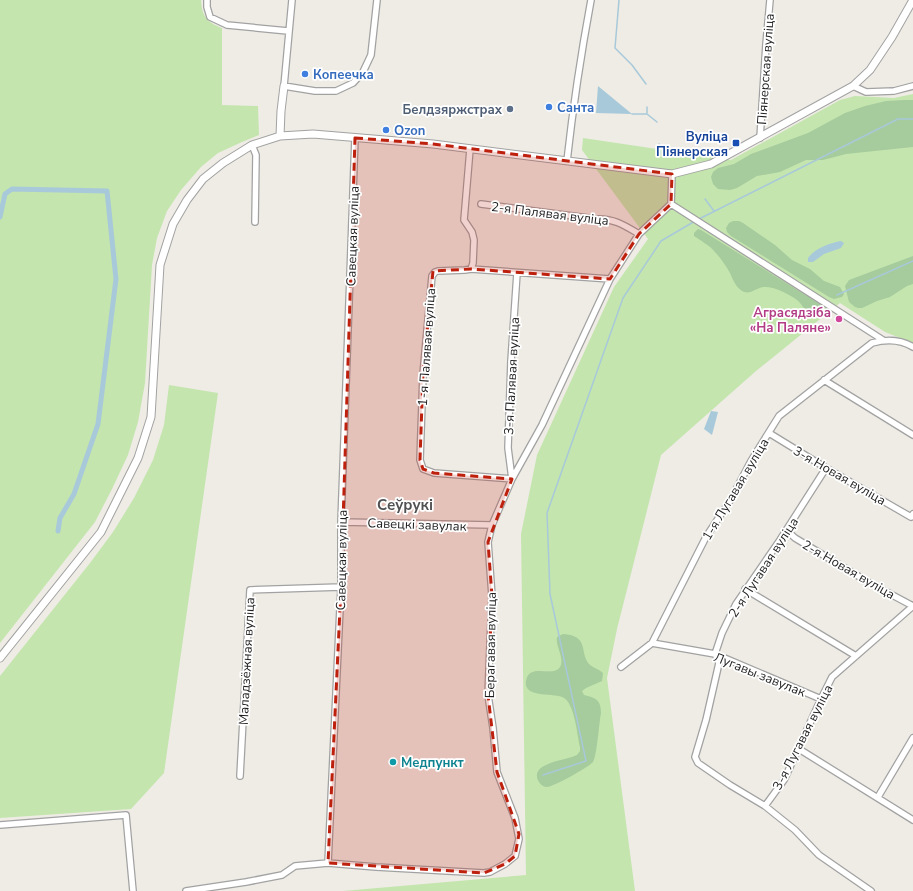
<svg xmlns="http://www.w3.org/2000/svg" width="913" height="891" viewBox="0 0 913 891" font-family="'Nunito Sans',sans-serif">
	<rect width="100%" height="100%" fill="#eeece5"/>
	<path fill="#c4e5ae" d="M0,0H201C202,17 207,22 222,28V105L258,106L259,135L242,142L218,153L201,167L181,190L167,211L157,238L152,265L145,383L138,422L128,455L112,489L95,522L0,643Z
		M913,94V343L885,332L840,303L756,371L661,455L617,629L607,678L635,891H343L526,875L521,534L537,455L614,287L648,239L582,150L583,138L731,160L840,100L855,96L894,98Z
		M169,385L218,393L164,773L131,809L0,818V676L90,563L113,532L134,498L153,460L164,425Z"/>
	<path fill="#a6cb9d" d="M904,100H913V147L846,154L823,160H806L780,172L757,176L737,188L730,190L718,189L713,184L711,177L713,172L718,168L734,164L751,154L808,133L845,113L865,106L886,101Z
		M733,221H739L743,223L775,245L792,260L810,269L824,281L840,287L844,294L842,297L834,299L829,297L731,236L727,232L726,228L729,223Z
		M698,229L701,230L820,304L823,307V312C812,326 807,312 801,304C798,300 793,297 789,295C782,291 773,287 766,287C757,286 751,296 742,291C736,287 733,280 730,273C726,266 720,257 714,251C709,245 701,241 694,236V233Z
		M913,256V284L907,286L890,297L877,301L862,308H858L855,307L849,302L845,286L849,280Z
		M563,634C590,636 579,652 589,664C593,668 599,669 603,673L602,681L586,688L582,691L584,695C595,698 601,699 601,713C599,723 597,756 593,762C589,767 553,787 547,787C541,787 536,780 537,774C539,762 567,760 577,755L580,751V747C577,735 575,705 564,698C555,692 523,699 526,681C529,662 553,678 560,667C565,658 555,646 557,637Z"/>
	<path fill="#a8c9d9" d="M598,86L632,114L596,113Z
		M841,241L844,243L841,248L824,254L813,262H808V258C815,248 830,243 841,241Z
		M711,411L718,412L712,435L704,429Z"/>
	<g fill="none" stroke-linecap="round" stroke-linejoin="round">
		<path stroke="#a8c9d9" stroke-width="1.5" d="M619,0L615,48L632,65L646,84
			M647,107V113
			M632,114H647L657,122
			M659,144L660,154
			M705,199L714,211
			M699,219L898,119H913
			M837,295L913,261
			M543,775L586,761L550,594L547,513L623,298L661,241L695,221"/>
		<path stroke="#a8c9d9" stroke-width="5" d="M0,217L5,194L12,189L107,191L116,279L98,424L74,494L60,518L58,531"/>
		<g stroke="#a2a2a2" stroke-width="8">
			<path id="minor" d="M207,0V7L210,17L227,25L288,31
				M292,0L284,86L315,91H336L353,83L363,72L371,55L377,0
				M853,86L866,92L894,91L913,86
				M760,138L766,44L770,0
				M252,145L256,155L255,222
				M470,149L464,220L472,232L474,240L473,263L471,269L465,270L438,271L435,272L432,276L423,374L420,460L423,469L434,473L512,479L508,448L511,361L517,273
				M567,161C573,107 581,54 591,0
				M672,174L671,204L883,340
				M481,204L596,219C613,218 624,225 639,234
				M471,269L610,279
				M824,380L913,435
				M769,433L826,468L911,517L913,514
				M826,468L780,540L736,604L722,633L715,654L719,663L706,720L695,757L698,763L730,785L765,806L795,830L819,855L871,891
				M341,522L492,525
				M786,530L795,538L868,582L913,606
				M745,589L856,656
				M652,643L715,654L821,699
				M621,667L652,643L706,537L731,499L751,461L779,416L872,343C886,339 900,339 913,347
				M799,749L913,820
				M240,776L250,590L341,587
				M878,797L913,738
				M765,806L784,780L821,699L832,677L913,606
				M0,825L126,815L133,891
				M328,863L341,587V522L355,138
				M186,891L246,882L282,875L295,866L328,863L376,867L484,873L490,872L505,864L515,856L519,839L515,818L497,772L493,728L488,695L492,596L488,542L492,525L512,479L542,425L610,279L639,234L671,204"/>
		</g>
		<g stroke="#a2a2a2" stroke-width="9">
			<path id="tertiary" d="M280,136L281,111L284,86
				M0,658L101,532L138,458L151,417L160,265L173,224L187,200L203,179L223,163L252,145L280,136L313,134L433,144L672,174L711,164L853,86L870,70L892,37L913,0"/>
		</g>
		<use href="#minor" stroke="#fff" stroke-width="5.5"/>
		<use href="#tertiary" stroke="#fff" stroke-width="7"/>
	</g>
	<path fill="#be200e" fill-opacity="0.2" stroke="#be200e" stroke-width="3" stroke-dasharray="8 5" stroke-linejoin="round" d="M355,138L433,144L672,174L671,204L639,234L610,279L471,269L433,271L423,374L420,460L423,469L434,473L512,479L488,542L492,596L488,695L497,772L519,834L515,856L505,864L484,873L328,863L341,587Z"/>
	<g fill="#3f7fe0" stroke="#fff" stroke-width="1.5">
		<circle cx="305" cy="74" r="4"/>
		<circle cx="549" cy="107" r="4"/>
		<circle cx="386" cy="130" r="4"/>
	</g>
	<circle fill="#5c6f8a" stroke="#fff" stroke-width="1.5" cx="510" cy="109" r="4"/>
	<rect fill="#1a4fb4" stroke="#fff" stroke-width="1.5" x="732" y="139" width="8" height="8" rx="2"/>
	<circle fill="#d1479c" stroke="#fff" stroke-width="1.5" cx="839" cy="319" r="4"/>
	<circle fill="#0f9aa8" stroke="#fff" stroke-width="1.5" cx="393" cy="762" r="4"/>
	<g text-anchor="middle" stroke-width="3.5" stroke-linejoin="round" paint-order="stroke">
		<g font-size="13" fill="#1e1e1e" stroke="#fff">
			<text transform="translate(765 69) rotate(-86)" y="5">Піянерская вуліца</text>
			<text transform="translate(550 213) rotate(7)" y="5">2-я Палявая вуліца</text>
			<text transform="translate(352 236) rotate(-88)" y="5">Савецкая вуліца</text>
			<text transform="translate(426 347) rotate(-86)" y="5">1-я Палявая вуліца</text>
			<text transform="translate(511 376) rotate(-87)" y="5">3-я Палявая вуліца</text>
			<text transform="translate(840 475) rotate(30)" y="5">3-я Новая вуліца</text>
			<text transform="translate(735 489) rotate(-59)" y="5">1-я Лугавая вуліца</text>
			<text transform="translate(417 524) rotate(2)" y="5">Савецкі завулак</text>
			<text transform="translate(341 560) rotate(-89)" y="5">Савецкая вуліца</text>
			<text transform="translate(763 567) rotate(-57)" y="5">2-я Лугавая вуліца</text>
			<text transform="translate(849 569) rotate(30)" y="5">2-я Новая вуліца</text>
			<text transform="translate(490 645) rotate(-89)" y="5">Берагавая вуліца</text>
			<text transform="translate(246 661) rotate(-87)" y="5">Маладзёжная вуліца</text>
			<text transform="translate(760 674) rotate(22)" y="5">Лугавы завулак</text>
			<text transform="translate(802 737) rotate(-63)" y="5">3-я Лугавая вуліца</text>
		</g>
		<g font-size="13" font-weight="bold" fill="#366cbe" stroke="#fff" text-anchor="start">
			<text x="313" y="79">Копеечка</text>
			<text x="557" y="112">Санта</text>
			<text x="394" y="135">Ozon</text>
		</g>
		<g font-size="13" font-weight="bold" fill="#4e5e75" stroke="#fff" text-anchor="end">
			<text x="502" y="114">Белдзяржстрах</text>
		</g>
		<g font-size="13" font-weight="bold" fill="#164399" stroke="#fff" text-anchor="end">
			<text x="728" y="141">Вуліца<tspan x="728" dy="15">Піянерская</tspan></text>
		</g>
		<g font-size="13" font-weight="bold" fill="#b23c85" stroke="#fff" text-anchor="end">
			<text x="831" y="317">Аграсядзіба<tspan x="831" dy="15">«На Паляне»</tspan></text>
		</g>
		<g font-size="13" font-weight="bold" fill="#0d838f" stroke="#fff" text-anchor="start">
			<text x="401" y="767">Медпункт</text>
		</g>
		<g font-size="15" font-weight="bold" fill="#515151" stroke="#fff">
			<text x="405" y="510">Сеўрукі</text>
		</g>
	</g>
</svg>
